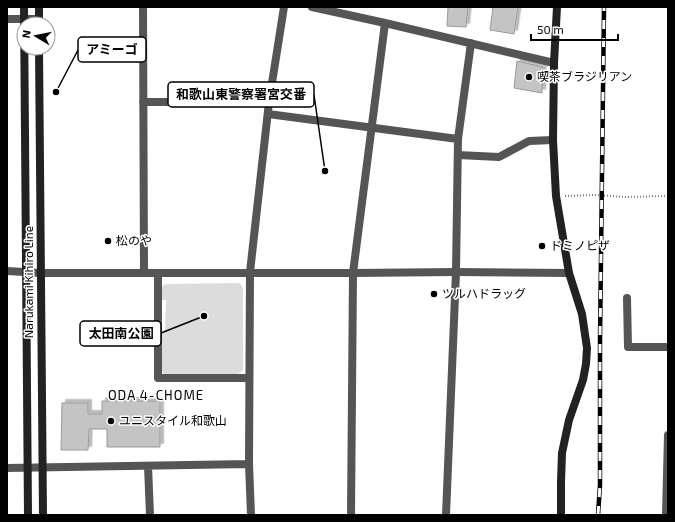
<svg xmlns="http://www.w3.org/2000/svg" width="675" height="522" viewBox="0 0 675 522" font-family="'Exo 2','Noto Sans JP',sans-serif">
	<defs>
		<filter id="shadow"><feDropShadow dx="3.5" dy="-3.5" stdDeviation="0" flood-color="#0004"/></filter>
	</defs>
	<rect width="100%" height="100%" fill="#fff"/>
	<path fill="#dcdcdc" d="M240,283L243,288V370L238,374H164L160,368L161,332H165L166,300H161V287L166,284Z"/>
	<path fill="#c4c4c4" stroke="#999" filter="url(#shadow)" d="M448,7H468L466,27L447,26Z
		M493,7H518L514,34L490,30Z
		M517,61L543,67L542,93L514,88Z
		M102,401H160V447H107V429H89L88,450H61L62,403H88V414H102Z"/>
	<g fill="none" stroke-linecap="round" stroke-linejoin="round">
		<path stroke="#777" stroke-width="2" stroke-dasharray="1 2" stroke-linecap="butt" d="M565,196L595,195L625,197L668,196"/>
		<path stroke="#555" stroke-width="8" d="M143,7L144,273
			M312,7L385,23L554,63
			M7,19H39
			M143,102H269
			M268,114L458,139
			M458,155L499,157L529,141L553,140
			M158,273V378H249
			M627,298L628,347H668
			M148,466L150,515
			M7,468L249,464
			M251,515L249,464L250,272L269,102L284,7
			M351,515L353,273L385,23
			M446,515L456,272L458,139L471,43
			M666,515L668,435"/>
		<path stroke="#555" stroke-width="8" d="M7,271L41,273H353L456,272L569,273"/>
		<path stroke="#222" stroke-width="8" d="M24,7L28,515
			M557,7L554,63L553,140L556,196L569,273L582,314L587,348L586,364L583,380L569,420L562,453L561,482V515
			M39,24V7
			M39,48L43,515"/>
		<g stroke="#000" stroke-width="4.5">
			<path id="rail" d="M598,515L600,485V340L604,7"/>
		</g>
		<use href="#rail" stroke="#fff" stroke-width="3" stroke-dasharray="9" stroke-linecap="butt"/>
	</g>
	<g fill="#000" stroke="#fff" stroke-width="1.5">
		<circle cx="529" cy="77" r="4"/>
		<circle cx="108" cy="241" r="4"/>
		<circle cx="542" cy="246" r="4"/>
		<circle cx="434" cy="294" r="4"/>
		<circle cx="111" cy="421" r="4"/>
	</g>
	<g text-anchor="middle" stroke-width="3" stroke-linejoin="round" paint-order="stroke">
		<g font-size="12" fill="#000" stroke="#fff" text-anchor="start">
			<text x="537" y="81">喫茶ブラジリアン</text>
			<text x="116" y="245">松のや</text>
			<text x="550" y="250">ドミノピザ</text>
			<text x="442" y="298">ツルハドラッグ</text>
			<text x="119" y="425">ユニスタイル和歌山</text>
		</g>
		<g font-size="12" fill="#000" stroke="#fff">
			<text transform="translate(29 282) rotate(-90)" y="4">Narukami Kihiro Line</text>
		</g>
		<g font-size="13" letter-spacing="1" fill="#000" stroke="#fff">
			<text x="156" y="400">ODA 4-CHOME</text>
		</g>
	</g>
	<path fill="none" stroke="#000" stroke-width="1.5" d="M56 92L78 50M325 171L314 95M204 316L161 333"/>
	<g fill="#000" stroke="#fff" stroke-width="1.5">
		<circle cx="56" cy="92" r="4"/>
		<circle cx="325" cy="171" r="4"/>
		<circle cx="204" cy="316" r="4"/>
	</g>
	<g fill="#fff" stroke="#000" stroke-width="1.5">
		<rect x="78" y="37" width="68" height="25" rx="4"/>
		<rect x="168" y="82" width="146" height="25" rx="4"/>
		<rect x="80" y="321" width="81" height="25" rx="4"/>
	</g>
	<g font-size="13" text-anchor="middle" font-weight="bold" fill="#000">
		<text x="112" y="54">アミーゴ</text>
		<text x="241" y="99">和歌山東警察署宮交番</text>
		<text x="121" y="338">太田南公園</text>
	</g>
	<rect width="675" height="522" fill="none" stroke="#000000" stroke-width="16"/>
	<g transform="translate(36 36) rotate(280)"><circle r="19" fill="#ffffff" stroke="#999999"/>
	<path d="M0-3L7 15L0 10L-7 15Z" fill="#000000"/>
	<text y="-6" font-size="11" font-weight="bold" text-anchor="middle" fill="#000000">N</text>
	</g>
	<path d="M531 34v6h87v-6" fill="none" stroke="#000000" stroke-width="2"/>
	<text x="537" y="34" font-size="12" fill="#000000" stroke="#ffffff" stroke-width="3" paint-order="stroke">50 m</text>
</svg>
